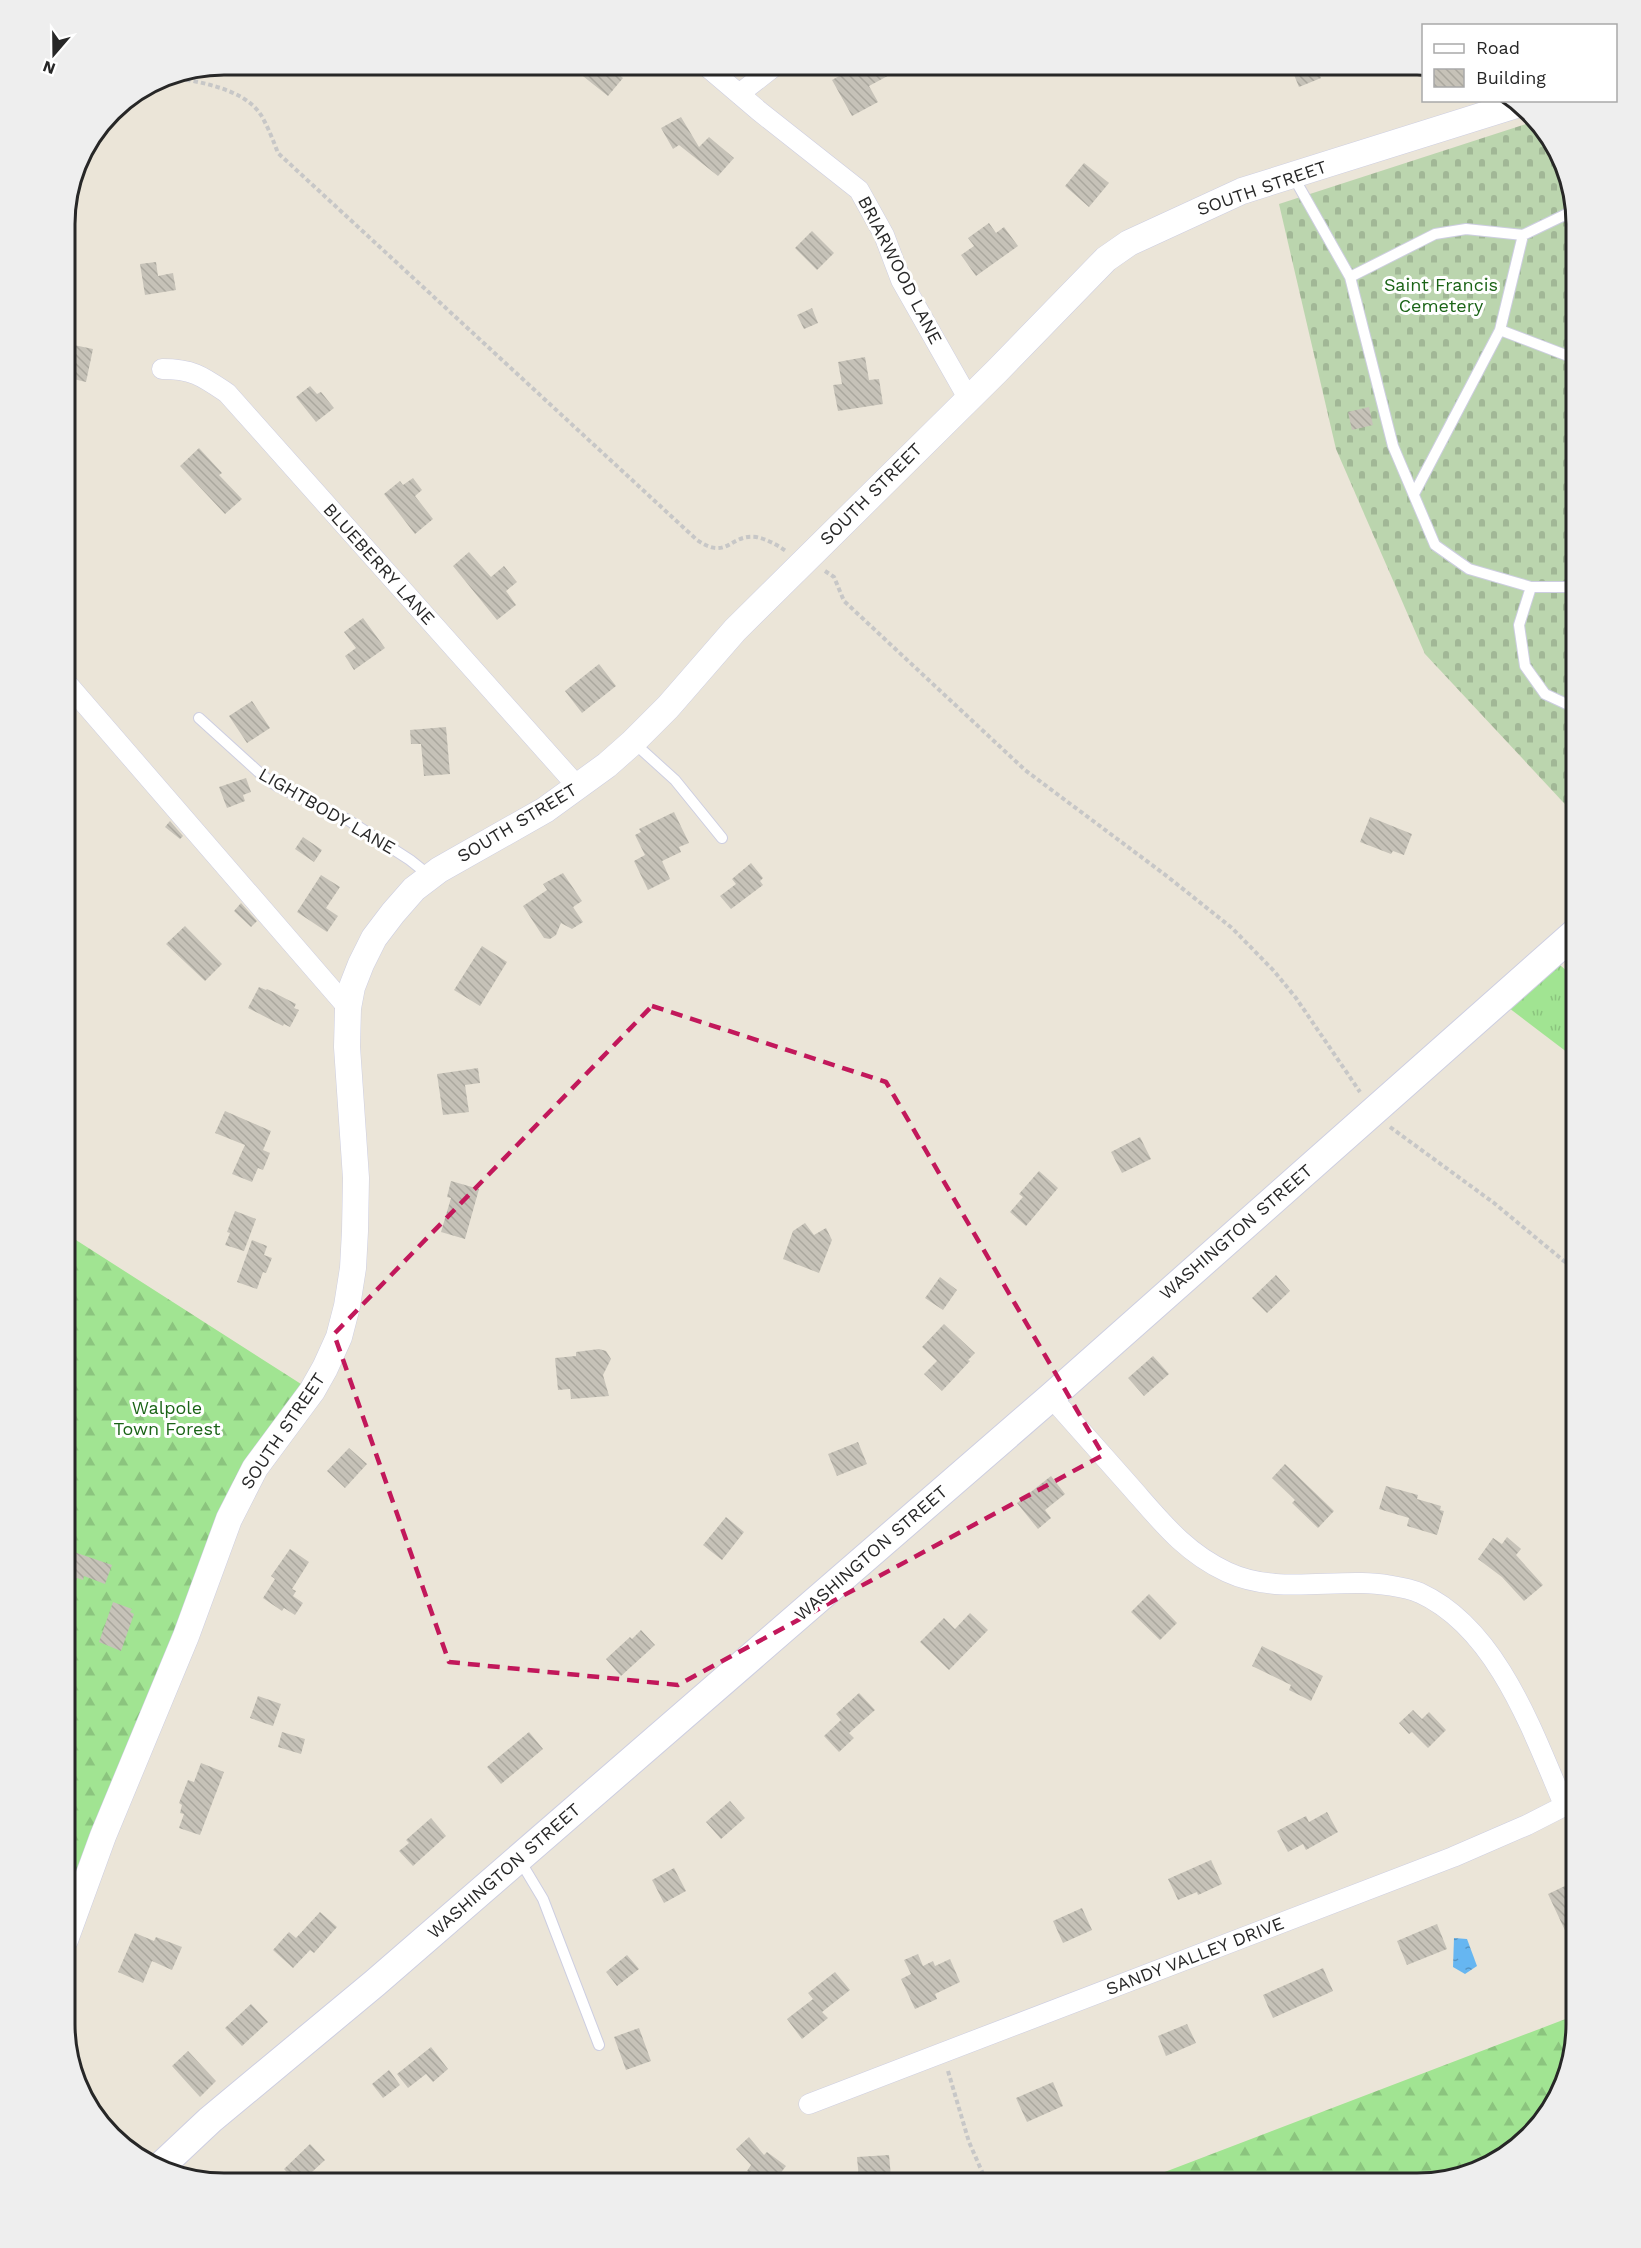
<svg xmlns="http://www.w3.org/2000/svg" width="1641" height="2248" viewBox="0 0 1641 2248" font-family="'Work Sans',sans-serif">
	<defs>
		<pattern id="forest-firs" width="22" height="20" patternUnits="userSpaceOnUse" patternTransform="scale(1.5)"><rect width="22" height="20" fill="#a1e492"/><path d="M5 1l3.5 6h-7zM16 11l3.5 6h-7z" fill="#8bc47e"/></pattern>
		<pattern id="cemetery-stones" width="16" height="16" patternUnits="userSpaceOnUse" patternTransform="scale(1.5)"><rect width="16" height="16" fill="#bbd5ae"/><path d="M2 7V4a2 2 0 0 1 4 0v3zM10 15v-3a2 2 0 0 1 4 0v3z" fill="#a1b796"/></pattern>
		<pattern id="park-tufts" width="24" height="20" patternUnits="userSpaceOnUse" patternTransform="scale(1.5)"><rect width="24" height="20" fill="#a1e492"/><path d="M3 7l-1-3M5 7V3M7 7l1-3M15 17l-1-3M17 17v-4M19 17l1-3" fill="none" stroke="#8bc47e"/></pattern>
		<pattern id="water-ripples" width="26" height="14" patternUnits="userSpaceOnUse" patternTransform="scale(1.5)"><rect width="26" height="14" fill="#66b6f1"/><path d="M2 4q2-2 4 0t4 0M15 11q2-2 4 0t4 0" fill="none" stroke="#5494c3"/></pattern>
		<pattern id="building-back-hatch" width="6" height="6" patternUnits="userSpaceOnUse" patternTransform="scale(1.5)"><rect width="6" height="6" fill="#c6c2b8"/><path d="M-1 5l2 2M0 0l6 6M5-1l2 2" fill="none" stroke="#aaa79e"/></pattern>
	</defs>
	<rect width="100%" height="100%" fill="#ebe5d8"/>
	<path fill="url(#forest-firs)" d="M65,1233L312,1391L272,1444L65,1940Z
		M1576,2015V2024L1555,2104L1497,2162L1417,2183H1136Z"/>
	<path fill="url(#cemetery-stones)" d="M1532,122L1555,144L1576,224V816L1425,654L1336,449L1279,204Z"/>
	<path fill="url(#park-tufts)" d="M1545,952L1576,979V1059L1509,1008Z"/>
	<path fill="url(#water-ripples)" d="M1454,1938L1467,1939L1477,1966L1465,1974L1453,1967Z"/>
	<path fill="url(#building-back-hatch)" d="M569,65H607L623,78L608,96Z
		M859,65H908L869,86L878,102L852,116L832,80Z
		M1290,65H1316L1321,78L1299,87Z
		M681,117L699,147L709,137L734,158L718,176L679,145L673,149L661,128Z
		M1084,163L1109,183L1089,207L1065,186Z
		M989,223L996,233L1004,227L1018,246L976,276L961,255L974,246L968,238Z
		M812,231L834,253L817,270L795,248Z
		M156,262L158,276L173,273L176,290L145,295L140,264Z
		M812,308L818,323L804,329L797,315Z
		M69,344L93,349L86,382L65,377V364Z
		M865,357L869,380L879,379L883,404L838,411L833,385L842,384L838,362Z
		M310,386L317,394L321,392L334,408L316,422L296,397Z
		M1369,407L1373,425L1352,430L1348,412Z
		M199,448L222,473L219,475L242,499L225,514L180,466Z
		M413,478L422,490L415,496L433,519L415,534L384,494L400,481L403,485Z
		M469,552L491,577L504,566L517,582L506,591L516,605L497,620L453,566Z
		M363,618L385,648L354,670L345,656L356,648L344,632Z
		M599,664L616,686L582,713L565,691Z
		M252,701L270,728L247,743L229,716Z
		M446,727L450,774L424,776L421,744H411L410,730Z
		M246,778L251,792L243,795L245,801L227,808L219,787Z
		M674,812L689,843L679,847L681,852L662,861L670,879L648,890L634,861L645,855L635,835L641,832L639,829Z
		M1370,817L1412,834L1404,855L1393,851L1391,854L1360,842Z
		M170,821L183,836L180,839L165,827Z
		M303,837L322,850L314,862L295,849Z
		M751,863L763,878L760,881L763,885L731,909L720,896L736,884L732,879Z
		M563,873L582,901L573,907L583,922L572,929L561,923L556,935L550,939L544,938L523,906L547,890L543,884Z
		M321,875L340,887L326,908L338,916L327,932L297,912Z
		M241,903L257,921L251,927L234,911Z
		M185,926L222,964L205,981L166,944Z
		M482,946L507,962L480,1006L454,990Z
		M259,987L266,990L267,989L296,1004L294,1008L299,1010L290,1027L284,1024L283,1026L248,1008Z
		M478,1068L480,1083L465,1085L469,1112L443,1115L437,1074Z
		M225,1111L271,1131L263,1150L270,1153L263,1170L258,1168L252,1182L232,1174L245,1145L215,1133Z
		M1140,1137L1151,1159L1122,1173L1111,1152Z
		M1039,1171L1058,1188L1026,1226L1010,1212L1023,1197L1019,1194Z
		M451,1181L479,1189L465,1239L441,1232L451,1198L447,1197Z
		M235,1211L256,1219L244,1251L225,1245L230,1233L227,1232Z
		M805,1223L814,1235L826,1228L832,1240L819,1273L783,1259L793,1231Z
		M252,1240L267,1246L264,1255L272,1258L266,1273L263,1272L257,1289L237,1282Z
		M1276,1275L1290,1291L1267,1313L1252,1298Z
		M940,1277L957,1290L943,1310L925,1298Z
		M944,1324L975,1353L968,1360L970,1361L942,1391L924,1374L937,1361L922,1347Z
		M599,1349L606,1351L611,1359L603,1375L609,1396L571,1399L570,1389L558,1390L555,1358L576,1356V1352Z
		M1153,1356L1169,1374L1144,1396L1128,1378Z
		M858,1442L867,1464L837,1476L828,1454Z
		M349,1448L367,1464L345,1488L327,1471Z
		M1285,1464L1334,1511L1318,1528L1292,1503L1295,1500L1272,1478Z
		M1051,1476L1065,1494L1045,1510L1051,1518L1038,1529L1017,1503Z
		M1386,1486L1418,1495L1417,1499L1441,1506L1440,1510L1444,1511L1437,1535L1407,1526L1409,1518L1379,1509Z
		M726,1517L744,1532L722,1560L703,1545Z
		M1507,1537L1521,1549L1516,1555L1543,1585L1524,1601L1502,1577L1478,1559L1493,1538L1502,1544Z
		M65,1549L112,1565L105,1584L84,1576L83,1580L77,1578L67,1607H65Z
		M290,1549L309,1562L292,1589L296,1591L293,1596L303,1603L295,1615L284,1608L282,1611L263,1598L275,1579L271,1576Z
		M1149,1594L1177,1623L1160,1640L1131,1612Z
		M113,1602L132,1609L130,1612L134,1614L121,1651L99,1642Z
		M970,1613L988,1630L949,1670L920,1642L944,1618L955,1629Z
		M641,1630L655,1645L621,1676L606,1659L630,1637L632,1639Z
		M1262,1646L1323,1676L1311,1701L1289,1690L1291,1685L1252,1666Z
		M859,1693L875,1710L849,1733L854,1738L839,1752L824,1736L841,1720L836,1714Z
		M258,1696L281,1704L273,1726L250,1718Z
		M1413,1710L1422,1719L1429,1712L1446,1730L1428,1748L1412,1732L1409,1734L1399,1723Z
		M282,1732L305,1739L301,1754L278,1747Z
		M529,1732L543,1749L501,1784L487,1767Z
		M201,1763L224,1772L200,1835L179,1828L184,1814L180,1813L182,1805L179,1803L188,1780L194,1782Z
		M730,1801L745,1818L721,1839L706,1822Z
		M1327,1812L1338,1832L1306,1850L1303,1844L1288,1852L1277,1831L1306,1816L1309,1822Z
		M431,1818L446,1836L413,1866L399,1851L409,1843L406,1840Z
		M1211,1860L1222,1884L1198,1895L1197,1892L1178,1900L1168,1879Z
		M674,1868L686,1891L664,1903L652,1880Z
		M1567,1885L1576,1904V1954L1548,1894Z
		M1082,1908L1092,1930L1063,1943L1053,1921Z
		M320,1912L337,1927L314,1953L310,1950L293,1968L273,1950L289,1932L296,1938Z
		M1437,1924L1447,1949L1407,1965L1397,1941Z
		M135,1933L154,1941L156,1937L182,1947L172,1970L152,1961L143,1983L118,1972Z
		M918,1954L923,1966L933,1961L935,1966L950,1959L960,1982L935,1994L937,1999L915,2009L901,1979L911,1974L904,1960Z
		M627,1955L639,1969L617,1986L606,1972Z
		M1323,1968L1333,1991L1273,2018L1263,1995Z
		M835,1972L850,1990L822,2012L828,2018L802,2039L787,2019L813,1999L808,1993Z
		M251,2004L268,2022L242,2046L225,2028Z
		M1187,2024L1196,2043L1166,2056L1158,2036Z
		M639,2028L651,2061L626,2070L614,2037Z
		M431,2047L448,2069L433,2082L426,2074L408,2088L397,2074Z
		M188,2051L216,2081L200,2097L172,2066Z
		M389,2070L400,2085L383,2098L372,2084Z
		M1053,2082L1063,2106L1027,2122L1016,2098Z
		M749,2137L764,2155L767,2152L786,2166L773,2183H764L747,2171L751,2165L736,2149Z
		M310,2144L325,2160L300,2183H297L284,2169Z
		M889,2155L891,2177L859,2179L857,2157Z"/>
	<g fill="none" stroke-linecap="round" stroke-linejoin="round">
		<g stroke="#cdcee1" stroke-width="12">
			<path id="service" d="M1293,176L1350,277L1393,446L1435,545L1469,569L1531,587H1576
				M1350,277L1435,234L1466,229L1523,235L1573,211
				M1500,330L1576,359
				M1414,494L1500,330L1523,235
				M1531,587L1519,625L1525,666L1545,694L1573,707H1576
				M199,718L263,776L277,786L348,820L410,860L430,876
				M633,742L675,780L722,838
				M519,1859L543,1899L599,2045"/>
		</g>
		<g stroke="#cdcee1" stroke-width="21">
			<path id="minor" d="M705,65L759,111L859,190L884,235L901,280L968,398
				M739,94L776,65
				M162,369C193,369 202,376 227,393L578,787
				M65,681L348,1008
				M1051,1397C1077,1426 1103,1456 1129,1485C1160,1520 1184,1552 1227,1572C1270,1592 1316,1582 1362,1583C1377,1583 1406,1587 1420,1593C1498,1629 1533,1733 1565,1807
				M809,2104L1453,1857L1527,1825L1576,1800"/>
		</g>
		<g stroke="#cdcee1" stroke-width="27">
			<path id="tertiary" d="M65,1940L103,1836L186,1636L229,1519L255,1468L312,1391L325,1368L339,1337L347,1306L353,1268L355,1231L356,1178L347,1047L348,1008L352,987L361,964L374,938L393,913L414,889L439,870L545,810L607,765L633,742L668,707L735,630L997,371L1106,259L1129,243L1242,191L1516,105"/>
		</g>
		<g stroke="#cdcee1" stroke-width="30">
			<path id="secondary" d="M160,2167L210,2120L375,1983L1051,1397L1576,932"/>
		</g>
		<path stroke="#c7c7c7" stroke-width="4" stroke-dasharray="4.5 3" stroke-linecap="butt" d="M164,76C194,81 243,87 261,115C268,127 273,140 278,153L697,540C728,561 729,534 756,537C767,539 777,545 786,551
			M825,571L834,577L844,601L1025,770L1168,877L1232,928L1274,971L1296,998L1360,1092
			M1390,1127L1494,1203L1576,1271
			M948,2071L969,2142L987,2183"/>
		<use href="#service" stroke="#fff" stroke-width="10"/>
		<use href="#minor" stroke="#fff" stroke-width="20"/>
		<use href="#tertiary" stroke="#fff" stroke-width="26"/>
		<use href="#secondary" stroke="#fff" stroke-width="28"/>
	</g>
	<path fill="none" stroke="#c2185b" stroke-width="4.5" stroke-dasharray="12 8" stroke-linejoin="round" d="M652,1006L886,1082L1103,1455L678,1685L449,1662L334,1334Z"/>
	<g text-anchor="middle" stroke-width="6" stroke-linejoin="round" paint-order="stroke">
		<g font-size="18" fill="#272727" stroke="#fff">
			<text transform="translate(1262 188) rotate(-19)" y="6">SOUTH STREET</text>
			<text transform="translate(900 270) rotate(63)" y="6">BRIARWOOD LANE</text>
			<text transform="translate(871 494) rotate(-45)" y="6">SOUTH STREET</text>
			<text transform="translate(379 564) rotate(48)" y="6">BLUEBERRY LANE</text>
			<text transform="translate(327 811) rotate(30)" y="6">LIGHTBODY LANE</text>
			<text transform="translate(517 823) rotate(-31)" y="6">SOUTH STREET</text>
			<text transform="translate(1236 1232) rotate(-41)" y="6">WASHINGTON STREET</text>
			<text transform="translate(283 1431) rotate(-56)" y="6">SOUTH STREET</text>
			<text transform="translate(871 1553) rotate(-41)" y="6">WASHINGTON STREET</text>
			<text transform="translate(504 1871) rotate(-41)" y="6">WASHINGTON STREET</text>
			<text transform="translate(1195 1956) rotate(-21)" y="6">SANDY VALLEY DRIVE</text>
		</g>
		<g font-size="18" fill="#1b6417" stroke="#fff">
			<text x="1441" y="291">Saint Francis<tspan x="1441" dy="21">Cemetery</tspan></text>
			<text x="167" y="1414">Walpole<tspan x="167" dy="21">Town Forest</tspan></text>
		</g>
	</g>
	<path d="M0 0H1641V2248H0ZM224 75H1417A149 149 0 0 1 1566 224V2024A149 149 0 0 1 1417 2173H224A149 149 0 0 1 75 2024V224A149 149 0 0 1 224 75Z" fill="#eee" fill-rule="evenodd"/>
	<path fill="none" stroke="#272727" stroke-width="3" d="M224 75H1417A149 149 0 0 1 1566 224V2024A149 149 0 0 1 1417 2173H224A149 149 0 0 1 75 2024V224A149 149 0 0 1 224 75Z"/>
	<rect x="1422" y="24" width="195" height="78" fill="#ffffff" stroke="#a9a9a9" stroke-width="1.5"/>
	<rect x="1434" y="44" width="30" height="9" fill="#ffffff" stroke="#a9a9a9" stroke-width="1.5"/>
	<text x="1476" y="54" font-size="18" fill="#272727">Road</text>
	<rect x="1434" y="69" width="30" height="18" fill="url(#building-back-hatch)" stroke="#a9a9a9" stroke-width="1.5"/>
	<text x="1476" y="84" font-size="18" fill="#272727">Building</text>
	<g transform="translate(54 54) rotate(200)" stroke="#ffffff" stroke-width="4.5" paint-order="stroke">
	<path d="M0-4.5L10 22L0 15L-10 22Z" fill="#272727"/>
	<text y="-9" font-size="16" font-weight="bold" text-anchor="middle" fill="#272727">N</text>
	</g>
</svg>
